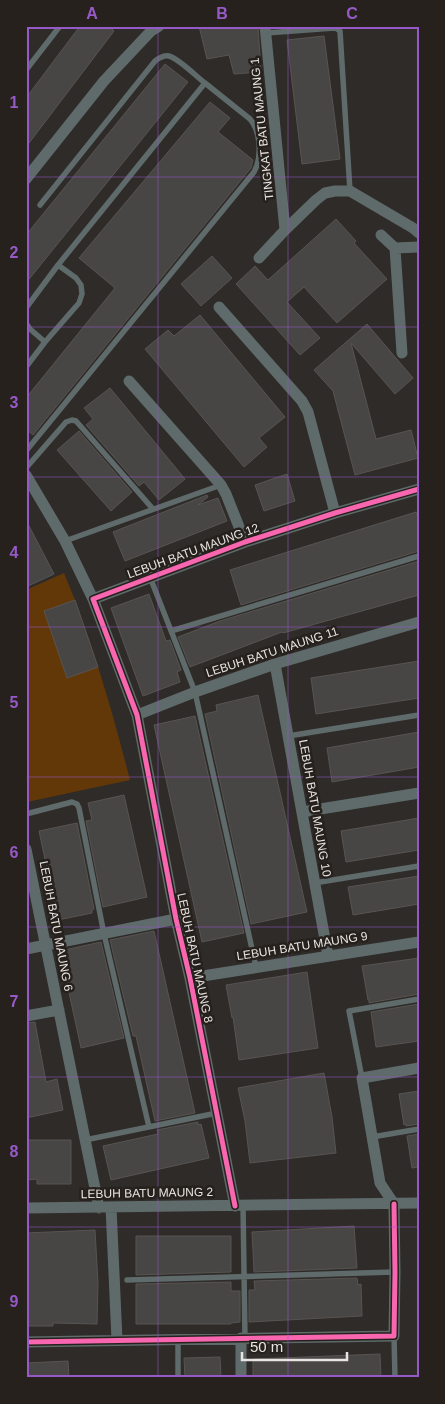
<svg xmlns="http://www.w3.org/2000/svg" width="445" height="1404" viewBox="0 0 445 1404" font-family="Arial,sans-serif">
	<rect width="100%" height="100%" fill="#2e2b29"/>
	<path fill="#633808" d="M64,573C92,640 112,710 130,780L27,802L26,799V590Z"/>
	<path fill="#484644" stroke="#575452" d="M80,26H109L114,31L26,147V98Z
		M199,26H258L261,72L234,74L229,55L207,59Z
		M324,36L340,159L302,164L287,40Z
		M165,64L188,82L26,283V235Z
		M210,102L230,118L218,132L253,160L251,168L33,435L26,429V398L115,288L79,258Z
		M336,219L356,241L354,243L387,279L337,323L304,287L287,302L320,338L300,355L236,284L255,266L268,280Z
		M212,256L232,278L201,306L181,284Z
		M200,315L285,417L259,438L267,447L244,467L145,349L168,330L174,336Z
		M367,324L413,378L395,394L351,343L376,439L411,430L418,458L355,475L333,391L314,370Z
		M110,388L185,479L159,500L144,482L139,486L86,425L93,419L84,408Z
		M79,431L132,492L111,511L57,450Z
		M287,474L295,501L264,511L255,485Z
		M207,495L208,497L198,505L218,498L227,521L125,561L113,532Z
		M416,512L419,522V551L241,605L230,570Z
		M26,520L54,574L26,587Z
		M419,561V595L283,633L282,632L190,667L178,637L220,621Z
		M149,594L166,641L170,640L181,670L177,672L180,682L143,696L111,608Z
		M75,600L98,667L67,678L44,611Z
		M419,661V698L316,714L311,678Z
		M258,695L307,912L251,924L205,714L217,711L216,705Z
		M195,716L244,933L202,942L154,725Z
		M419,732V767L332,782L327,748Z
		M124,795L147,897L103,907L86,821L92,820L88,803Z
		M419,818V850L346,862L341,831Z
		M77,823L94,909L92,910V913L58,920L39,831Z
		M419,876V904L353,915L348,887Z
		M154,931L195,1113L155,1121L136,1036H133L110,940Z
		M101,942L124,1038L81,1048L60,951Z
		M419,958V994L369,1003V1000H368L362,966Z
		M307,972L318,1048L239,1060L233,1017L232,1018L226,985Z
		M419,1004V1041L376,1047L371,1012Z
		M35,1022L46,1082L57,1079L63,1110L26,1118V1023Z
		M324,1073L332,1117L336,1153L250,1163L245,1121L238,1088Z
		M419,1091V1124L406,1126V1124L404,1125L399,1094Z
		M198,1122V1125L201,1124L209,1158L111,1180L103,1146L158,1134L157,1130Z
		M419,1134V1167L412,1168L407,1136Z
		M26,1140H71V1184H37V1179L26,1180Z
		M354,1226L357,1268L254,1272L252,1232Z
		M95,1230L98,1283L97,1324L53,1323V1326H26V1233Z
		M136,1236H231V1272L136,1275Z
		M357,1278L358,1285L361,1284L362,1316L249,1322V1290H255L254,1281Z
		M231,1282V1291H240V1322L231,1323V1324H136V1284Z
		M380,1354L381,1378H253V1359Z
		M220,1357L221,1378H185L184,1358Z
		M68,1361L69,1378H26V1363Z"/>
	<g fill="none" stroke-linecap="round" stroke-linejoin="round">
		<path stroke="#5f6a6a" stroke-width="5.5" d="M266,33L334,28L337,29L340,31L350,191
			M26,70L60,26
			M40,205L155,61C159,58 164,55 169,56C178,58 197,77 205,83
			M26,308L58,265L205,83L250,119C261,132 262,158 254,172L26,451
			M26,323L30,329L45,342
			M26,367L45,342L79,303L82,294L81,285L76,278L58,265
			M26,468L66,422L72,420L76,421L153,509
			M65,541L221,485
			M150,577L195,692L256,967
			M171,631L419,556
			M288,736L419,715
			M26,814L72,802L77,804L79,808L104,934L149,1127
			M314,883L419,866
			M362,1078L349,1011L419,999
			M372,1137L419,1129
			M85,1140L217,1113
			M243,1205L245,1338
			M127,1280L395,1272
			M394,1336L395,1378
			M178,1339V1378"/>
		<path stroke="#5f6a6a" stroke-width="11" d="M265,26L285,230
			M26,179L104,81L151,31L159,26
			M381,235L395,248
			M259,258L285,230L316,200L325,193L335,191H350L413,228L419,233
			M219,307L302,401L308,412L335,513
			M402,353L395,248L419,247
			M129,381L221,485L226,494L245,542
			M26,475L65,541L93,599
			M275,664L328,956
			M137,715L195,692L275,664L419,622
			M302,812L419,793
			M26,849L99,1208
			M26,949L176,919
			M190,978L419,942
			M26,1016L59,1010
			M394,1204L380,1183L362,1078L419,1068
			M235,1206L190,978L176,919L137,715L93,599L245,542L335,513L419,489
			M111,1207L117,1340
			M26,1208L419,1203
			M241,1338V1378
			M26,1342L394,1336L395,1272L394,1204"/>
		<g stroke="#27211d" stroke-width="8">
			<path id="cycleway" d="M235,1206L190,978L176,919L137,715L93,599L245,542L335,513L419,489
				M26,1342L394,1336L395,1272L394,1204"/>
		</g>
		<use href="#cycleway" stroke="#f766af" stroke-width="5"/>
	</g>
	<path fill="none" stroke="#965ac8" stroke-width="1" stroke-opacity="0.55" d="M158,26V1378M288,26V1378M26,177H419M26,327H419M26,477H419M26,627H419M26,777H419M26,927H419M26,1077H419M26,1227H419"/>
	<g text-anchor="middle" stroke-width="5" stroke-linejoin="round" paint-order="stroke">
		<g font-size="12" fill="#e8e4e1" stroke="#27211d">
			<text transform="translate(262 129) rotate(-96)" y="4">TINGKAT BATU MAUNG 1</text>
			<text transform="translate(193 551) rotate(-20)" y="4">LEBUH BATU MAUNG 12</text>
			<text transform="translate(272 652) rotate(-18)" y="4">LEBUH BATU MAUNG 11</text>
			<text transform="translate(315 808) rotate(80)" y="4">LEBUH BATU MAUNG 10</text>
			<text transform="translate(56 926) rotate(79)" y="4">LEBUH BATU MAUNG 6</text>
			<text transform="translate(302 946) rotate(-9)" y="4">LEBUH BATU MAUNG 9</text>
			<text transform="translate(195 958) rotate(78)" y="4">LEBUH BATU MAUNG 8</text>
			<text transform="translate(147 1193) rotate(-1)" y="4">LEBUH BATU MAUNG 2</text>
		</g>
	</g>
	<rect width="445" height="1404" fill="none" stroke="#27211d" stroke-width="55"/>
	<path d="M242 1352v8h105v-8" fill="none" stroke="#e8e4e1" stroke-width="2.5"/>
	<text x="250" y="1352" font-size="15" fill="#e8e4e1" stroke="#27211d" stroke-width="4" paint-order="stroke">50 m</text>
	<rect x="28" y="28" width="390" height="1348" fill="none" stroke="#965ac8" stroke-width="2"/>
	<g font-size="16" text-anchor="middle" font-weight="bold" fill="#965ac8">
		<text x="92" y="19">A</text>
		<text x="222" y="19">B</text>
		<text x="352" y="19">C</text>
		<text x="14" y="108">1</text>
		<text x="14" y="258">2</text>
		<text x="14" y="408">3</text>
		<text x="14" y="558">4</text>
		<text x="14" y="708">5</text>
		<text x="14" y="858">6</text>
		<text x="14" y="1007">7</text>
		<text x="14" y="1157">8</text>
		<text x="14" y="1307">9</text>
	</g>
</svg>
